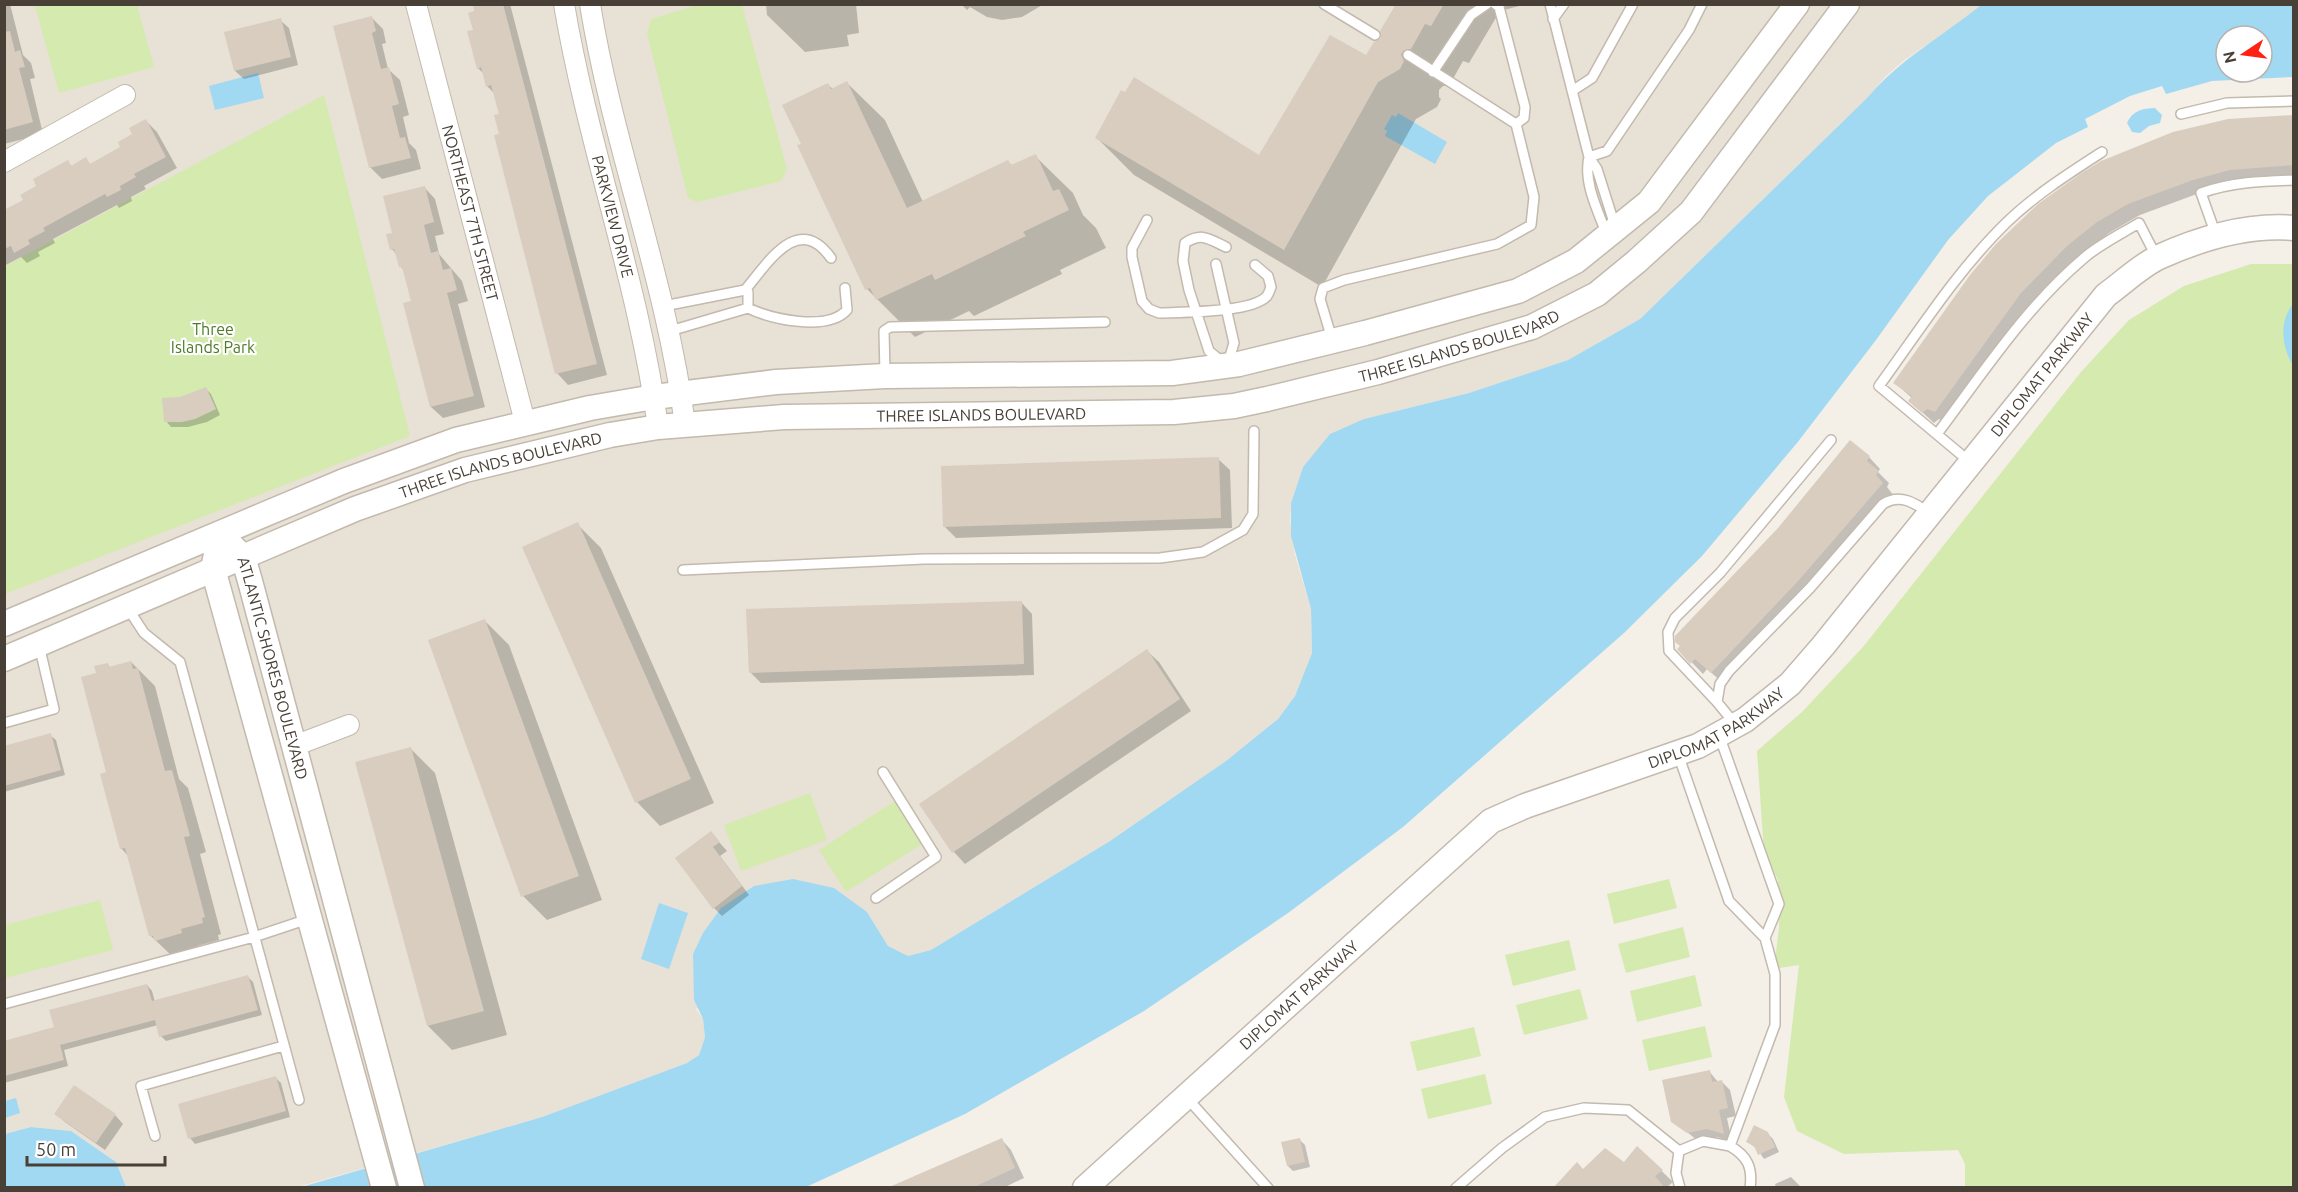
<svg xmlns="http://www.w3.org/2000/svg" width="2298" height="1192" viewBox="0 0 2298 1192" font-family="Ubuntu,sans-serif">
	<rect width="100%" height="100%" fill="#f4efe7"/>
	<path fill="#e8e1d5" d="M5,5H1981L1960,22L1903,61L1885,77L1868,97L1640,319L1568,360L1469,393L1364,419L1303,467L1291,503L1290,521L1295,555L1311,609L1312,653L1295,696L1278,719L1226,761L1110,841L931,950L908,956L888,946L867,912L696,1009L703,1019L705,1037L699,1055L687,1063L542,1117L298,1187H126L116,1162L71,1131L31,1127L5,1134Z"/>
	<path fill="#d4eaaf" d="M39,4L137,5L154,67L59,93L35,6Z
		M698,5H742L787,169L781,181L697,202L688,198L647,33L651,19Z
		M324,95L410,436L5,594V266Z
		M2251,264H2293V1187H1965V1164L1958,1150L1844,1154L1797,1131L1784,1097L1799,965L1774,969L1779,928L1778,880L1764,852L1757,751L1802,712L1863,647L2081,372L2129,320L2184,286Z
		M810,793L827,840L741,871L724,825Z
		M895,801L922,844L846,892L819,850Z
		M1669,879L1677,908L1614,924L1607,894Z
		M100,900L113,950L5,978V925Z
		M1683,927L1690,957L1626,973L1618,944Z
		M1569,940L1576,970L1513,986L1505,955Z
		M1695,975L1702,1006L1637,1022L1630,991Z
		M1580,989L1588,1019L1524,1035L1516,1005Z
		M1705,1026L1712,1057L1649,1071L1642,1040Z
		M1474,1027L1481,1056L1417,1071L1410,1042Z
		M1485,1074L1492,1104L1428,1119L1421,1089Z"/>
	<path fill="#a2d9f2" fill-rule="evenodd" d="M1981,5H2293V77L2212,81L2166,94L2162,86L2130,96L2085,119L2088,127L2056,143L1988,196L1948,240L1876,340L1797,443L1702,556L1624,633L1403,827L1288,913L1144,1011L965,1114L806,1187L298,1188L542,1117L687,1063L699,1055L705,1037L703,1019L694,1000L693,954L703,933L721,908L754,886L793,879L834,888L867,912L888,946L908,956L931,950L1110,841L1226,761L1278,719L1295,696L1312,653L1311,609L1291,536V503L1303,467L1330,434L1364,419L1469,393L1568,360L1640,319L1868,97C1900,59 1943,36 1981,5ZM2226,36H2262V72H2226Z
		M258,73L264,98L215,110L209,86Z
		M2155,108L2162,115L2160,123L2149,126L2140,133L2132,132L2127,123C2132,111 2143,108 2155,108Z
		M1398,113L1447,142L1435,164L1385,136L1387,131L1384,129L1392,115L1396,117Z
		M2293,304V365C2281,346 2279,321 2293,304Z
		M659,903L688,913L669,969L641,959Z
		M16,1098L20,1113L5,1118V1101Z
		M31,1127L71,1131L116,1162L126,1187H5V1134Z"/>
	<path fill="#0003" d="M4,4H10L23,55L31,63L35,78L30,79L43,134L4,144Z
		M474,4H510L607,375L568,385L557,373L501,135V115L495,94L487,86L484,74L478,68Z
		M766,4H856L859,33L847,35L849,46L805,52L767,15Z
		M961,4H1044L1022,17L1002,20L987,17L970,7L967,10Z
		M1398,4L1523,5L1500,11L1469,63L1463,61L1449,86H1443L1439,90V97L1441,99L1437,107L1416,119L1322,287L1134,175L1096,137L1259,157L1367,57L1382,40Z
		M372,18L383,29L386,43L382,44L388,69L400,80L409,115L403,117L409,143L416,150L421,169L382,179L370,167Z
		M280,20L289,28L298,65L244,79L235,71Z
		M847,83L885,120L923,202L1008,162L1013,166L1035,156L1073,193L1083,215L1096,228L1106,248L1060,270L1062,274L974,316L969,311L915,337L867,289L803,144L828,85L833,89Z
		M2294,117V177L2205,191L2140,215L2109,233L2058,275L2032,304L1946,423L1939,419L1934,423L1922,412L1912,398L1895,383L1971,276Z
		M145,120L157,132L177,168L144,186L146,189L131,197L132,201L119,208L117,205L53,239L55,243L38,252L40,256L27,263L21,257L4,266V212L25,201L38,187L68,162L72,167L86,159L91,165L122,148Z
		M424,187L435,199L444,234L435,236L439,254L462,281L468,301L458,304L485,407L443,418L431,407L413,302L405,271L400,266L397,255L392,249L394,234Z
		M206,389L211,394L220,415L207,422L188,427H171L166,421L181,398Z
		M1869,457L1880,469L1878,472L1889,483L1887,487L1894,496L1723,683L1707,669L1703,674L1679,649L1779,529Z
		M1218,459L1230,470L1232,528L956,538L944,526Z
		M577,524L601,548L714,803L660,826L637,802L524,548Z
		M1021,602L1032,614L1034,675L761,683L750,672Z
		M485,621L509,645L602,900L547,920L523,896Z
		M1147,651L1159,662L1191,711L965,864L954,852L921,804Z
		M131,662L155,686L179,779L188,788L206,852L200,854L221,934L218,935L219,940L197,946L198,950L173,957L151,936L129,857L121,848L107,773L97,674L107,664L111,668Z
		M50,735L56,740L65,775L4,792V747Z
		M411,749L435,773L507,1035L452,1050L428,1026L357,763Z
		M711,833L727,851L720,856L749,895L722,916L714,908Z
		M248,977L253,982L262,1015L166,1041L161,1036L158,1025L64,1050L68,1066L4,1083V1042L56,1028L147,985L152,991L155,1002Z
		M1709,1071L1718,1082H1722L1730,1090L1736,1116L1727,1118L1732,1142L1717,1137L1697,1140L1673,1121Z
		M276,1078L281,1083L290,1117L195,1144L190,1138Z
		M56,1114L115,1115L123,1124L105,1150L65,1122Z
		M1767,1133L1773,1139L1779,1152L1764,1159L1757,1149L1748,1142Z
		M1299,1139L1305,1145L1310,1167L1293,1171L1288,1166Z
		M1002,1140L1011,1150L1024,1178L1003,1188H889Z
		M1638,1148L1673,1182L1666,1188H1555L1584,1171L1624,1164Z
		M1791,1177L1802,1188H1776L1775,1184Z"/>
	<path fill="#d9cdbf" d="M473,4H503L597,364L555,374L494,135L499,134L494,115L499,114L491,85L486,87L481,67L477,69L467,31L473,30L468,13L474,11Z
		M1396,4H1444L1431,26L1425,24L1411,49L1403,51L1401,55L1404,61L1400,69L1378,82L1284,250L1095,138L1121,90L1125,92L1134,77L1259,155L1330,35L1366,55L1374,42L1381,38L1380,31Z
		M372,16L376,31L372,33L381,69L389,67L399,104L392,106L400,138L405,137L411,158L369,168L333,26Z
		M281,18L291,57L234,71L224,32Z
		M10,31L15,52L20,50L25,67L19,68L33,122L4,130V32Z
		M847,81L907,208L1008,160L1011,165L1036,154L1053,191L1059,189L1069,210L1023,232L1026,236L935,280L932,274L876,300L870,288L865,290L797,145L801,144L782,105L828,83L831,89Z
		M2294,115V165L2230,170L2193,180L2128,204L2097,222L2067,246L2021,293L1935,412L1927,409L1922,413L1908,401L1912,396L1893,383L1970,275L1996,244L2038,204L2080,174L2101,161L2173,132L2228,119Z
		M146,119L166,157L134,174L136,177L120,186L121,190L107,197L105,194L43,228L45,231L28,240L30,244L14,253L11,246L4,249V210L23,200L20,195L36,186L33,179L68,160L71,166L86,157L90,164L120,147L118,142L132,134L129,128Z
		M425,186L434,222L424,225L431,253L438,251L443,270L451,268L457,290L447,293L474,396L430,407L403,303L411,301L402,267H399L394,249L390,250L386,234L392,233L383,196Z
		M206,387L216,409L195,419L182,422H164L162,398L180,397Z
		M1850,440L1870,456L1867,461L1879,471L1876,475L1883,483L1799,580L1711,673L1695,659L1690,664L1677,649L1680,646L1675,642V636L1778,528Z
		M1219,457L1221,518L943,527L941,466Z
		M578,522L691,779L635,803L522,547Z
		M1022,601L1024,664L749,673L746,609Z
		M485,619L579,876L521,897L428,640Z
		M1147,649L1180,699L952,853L919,804Z
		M131,661L133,669L138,668L165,771L172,770L190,836L184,837L205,917L202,918L203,923L181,929L182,933L155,941L153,936H149L125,848L120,849L100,774L106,772L81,677L96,673L94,666L108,663L109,667Z
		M51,733L61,770L4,786V746Z
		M411,747L484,1011L427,1026L355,762Z
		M711,831L720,842L713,847L742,886L713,909L675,858Z
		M248,975L258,1010L159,1037L155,1020L60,1045L64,1060L4,1076V1041L54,1027L49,1010L147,984L152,1001Z
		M1710,1070L1712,1082L1722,1080L1728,1108L1719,1110L1724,1134L1707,1129L1687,1133L1671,1122L1662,1080Z
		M276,1076L286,1111L188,1139L178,1104Z
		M74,1085L116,1114L96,1143L54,1114Z
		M1754,1125L1768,1132L1775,1147L1758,1155L1754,1146L1746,1142Z
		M1002,1138L1015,1168L972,1188H887Z
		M1300,1138L1305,1162L1287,1166L1281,1142Z
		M1637,1146L1663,1170L1655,1176L1665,1188H1553L1577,1162L1583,1169L1605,1148L1624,1162Z"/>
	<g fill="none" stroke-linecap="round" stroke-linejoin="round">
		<g stroke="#c3b9ad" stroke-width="12">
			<path id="service" d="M1324,4L1375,35
				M1495,4L1499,7L1525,107L1524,118L1516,124
				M1550,4L1589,157L1607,151L1689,30L1702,4
				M1553,19L1564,4
				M1433,72L1471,15L1487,4
				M1572,91L1592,78L1633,4
				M2181,114L2227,103L2294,101
				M1147,220L1132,248V257L1142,301L1149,309L1159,313C1182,312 1252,313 1267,296C1269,293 1270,290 1271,287L1268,276L1255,265
				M1607,235C1598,211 1583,182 1589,157L1597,169L1615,226
				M2216,235L2201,193C2231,182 2262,181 2294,180
				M1216,264L1234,343L1227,366L1209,351L1189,290L1183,261L1185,243C1202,232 1209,239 1226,247
				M745,290C768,263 798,212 831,258
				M664,306L745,290L748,292V308L670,331
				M748,308C771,319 827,332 847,310L845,288
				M1332,339L1320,299L1323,288L1344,280L1497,244L1531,225L1534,197L1516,124L1408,55
				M885,374L884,331L890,327L1105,322
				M1937,434C1983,373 2025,308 2084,258C2100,244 2121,234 2139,223L2157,258
				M1970,462L1879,386C1919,331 1957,271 2006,223C2035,195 2068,174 2102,152
				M683,570L924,559L1160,558L1203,552L1243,530L1253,514L1254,431
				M127,607L144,633L180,662L299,1100
				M1717,702L1669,651L1668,632L1675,618L1720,573L1831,440
				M4,723L54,709L39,645
				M1735,724L1717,702L1720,684L1729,671L1810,588L1883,504C1900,493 1915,503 1929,513
				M1719,735L1779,904L1765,938
				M876,898L936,857L883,772
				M4,1004L254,937L308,919
				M1187,1098L1268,1188
				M155,1136L141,1086L283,1046
				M1730,1146C1747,1156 1753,1167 1750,1188
				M1679,1151L1676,1173L1680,1188
				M1456,1188L1502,1148L1545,1117L1584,1108L1628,1110L1679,1151L1703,1141L1730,1146L1775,1025V974L1765,938L1729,901L1678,754"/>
		</g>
		<g stroke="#c3b9ad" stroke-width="22">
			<g id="minor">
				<path id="s1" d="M416,4L525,422"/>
				<path id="s2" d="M564,4C588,147 639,284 658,427"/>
				<path d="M590,4C613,147 667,282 685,425"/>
				<path d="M4,162L125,95"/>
				<path d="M294,746L349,725"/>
			</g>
		</g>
		<g stroke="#c3b9ad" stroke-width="27">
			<g id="tertiary">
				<path id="s3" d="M231,545L243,557L250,581L412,1188"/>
				<path d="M216,554L213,569L384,1188"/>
				<path d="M4,624L344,481L456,440L590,408L654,397L776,382L885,376L1172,373L1239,364L1365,333L1518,291L1576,261L1649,202L1797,4"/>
				<path id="s4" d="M4,659L355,509L465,470L610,435L658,427L784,417L1174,412L1234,406L1267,399L1378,372L1532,327L1597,294L1636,262L1691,212L1847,4"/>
				<path id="s5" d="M1085,1188L1491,821L1525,806L1698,746L1745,720L1790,684L1823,646L2106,295C2123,283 2140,266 2159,257C2199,239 2249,224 2294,228"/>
			</g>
		</g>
		<use href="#service" stroke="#fff" stroke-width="9"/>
		<use href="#minor" stroke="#fff" stroke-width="20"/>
		<use href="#tertiary" stroke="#fff" stroke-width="24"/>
	</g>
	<g text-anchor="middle" stroke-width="4.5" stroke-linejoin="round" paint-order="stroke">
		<g font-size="16" fill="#483f36" stroke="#fff">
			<text dy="6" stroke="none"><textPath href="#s1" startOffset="216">NORTHEAST 7TH STREET</textPath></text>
			<text dy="6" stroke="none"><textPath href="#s2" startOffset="218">PARKVIEW DRIVE</textPath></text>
			<text dy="6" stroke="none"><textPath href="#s4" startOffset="1506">THREE ISLANDS BOULEVARD</textPath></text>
			<text dy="6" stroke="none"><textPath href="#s5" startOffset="1278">DIPLOMAT PARKWAY</textPath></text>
			<text dy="6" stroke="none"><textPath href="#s4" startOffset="1020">THREE ISLANDS BOULEVARD</textPath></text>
			<text dy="6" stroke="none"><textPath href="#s4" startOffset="534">THREE ISLANDS BOULEVARD</textPath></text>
			<text dy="6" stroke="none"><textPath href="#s3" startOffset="132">ATLANTIC SHORES BOULEVARD</textPath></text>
			<text dy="6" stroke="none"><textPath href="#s5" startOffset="792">DIPLOMAT PARKWAY</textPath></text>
			<text dy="6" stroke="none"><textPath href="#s5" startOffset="288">DIPLOMAT PARKWAY</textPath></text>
		</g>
		<g font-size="16" fill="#4f7b27" stroke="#fff">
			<text x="213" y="335">Three<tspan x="213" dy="18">Islands Park</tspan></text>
		</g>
	</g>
	<rect width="2298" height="1192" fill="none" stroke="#483f36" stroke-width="12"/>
	<g transform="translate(2244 54) rotate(257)"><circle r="28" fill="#ffffff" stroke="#b6b2af" stroke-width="1.5"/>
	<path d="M0-4.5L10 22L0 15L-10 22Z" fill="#ff2213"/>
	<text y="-9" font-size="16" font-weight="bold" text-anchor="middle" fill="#483f36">N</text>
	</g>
	<path d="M27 1156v9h138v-9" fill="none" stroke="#483f36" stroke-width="3"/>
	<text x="36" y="1156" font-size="18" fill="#483f36" stroke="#ffffff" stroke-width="4.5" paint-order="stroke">50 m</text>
</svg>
